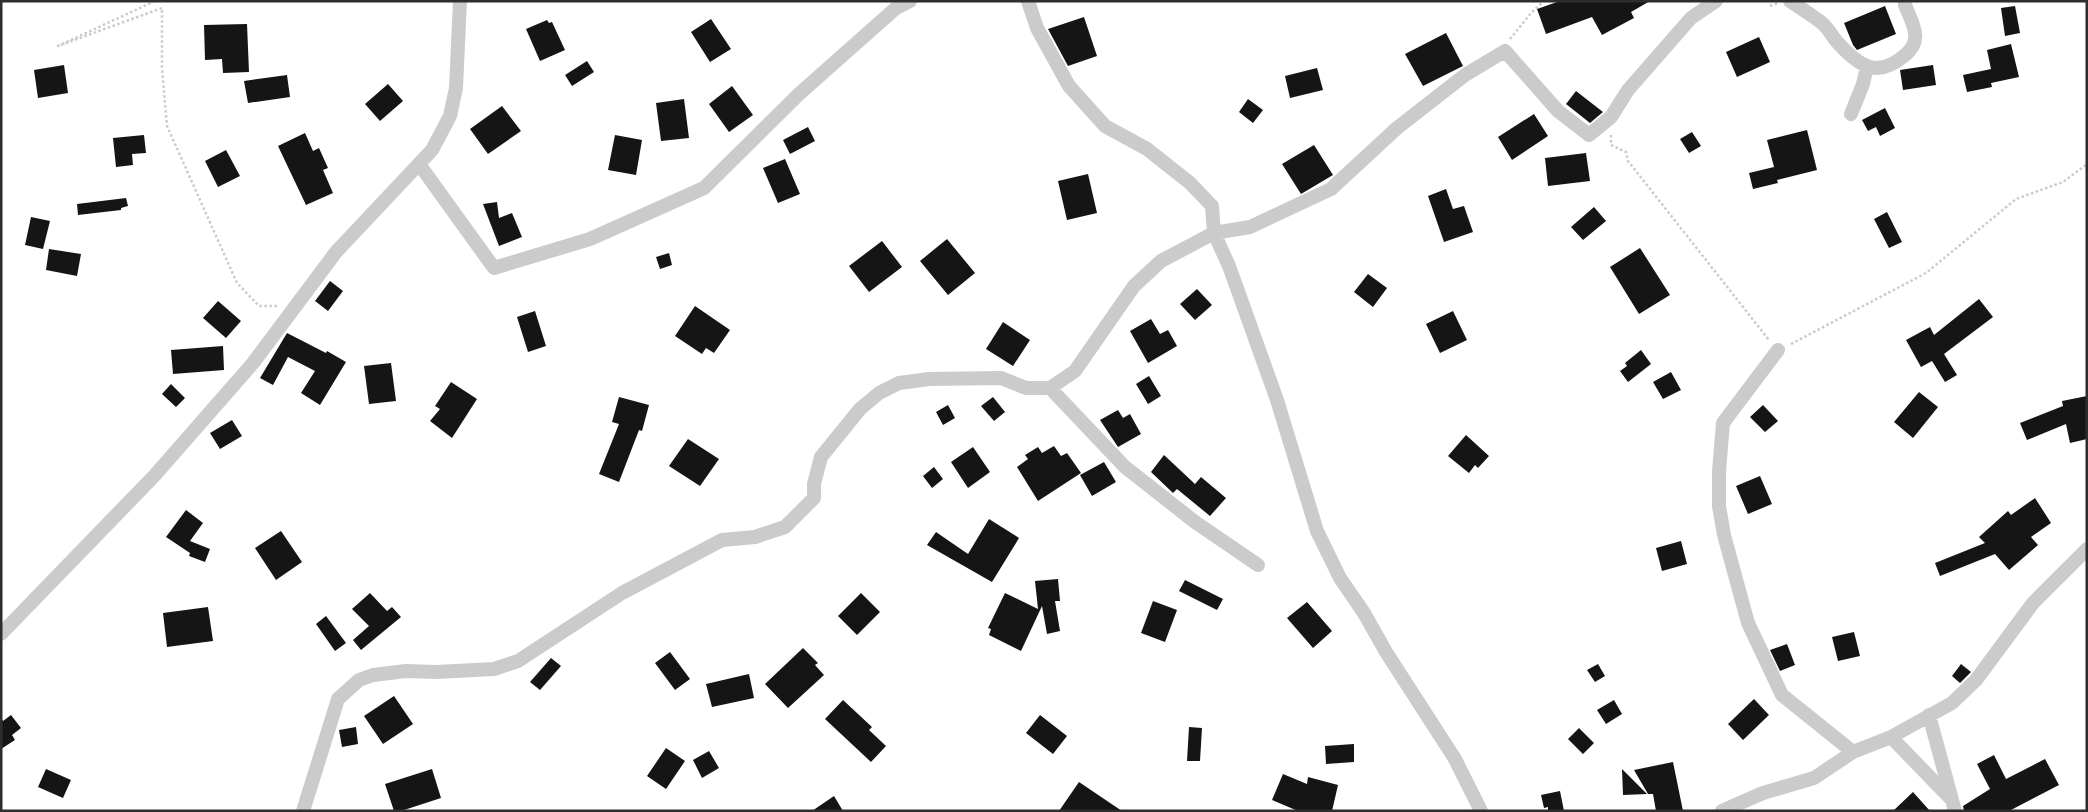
<svg xmlns="http://www.w3.org/2000/svg" width="2088" height="812" viewBox="0 0 2088 812" font-family="'Work Sans',sans-serif">
	<rect width="100%" height="100%" fill="#fff"/>
	<path fill="#151515" d="M1560,1H1650L1631,12L1634,18L1602,35L1592,17L1546,34L1537,9Z
		M1885,6L1896,34L1857,50L1853,45L1844,23Z
		M2015,6L2020,33L2005,36L2001,8Z
		M1084,17L1097,56L1068,66L1048,29Z
		M711,19L731,49L710,62L691,32Z
		M547,20L549,23L552,22L565,50L540,61L526,29Z
		M247,24L249,72L223,73L222,59L205,60L204,25Z
		M1446,33L1463,66L1423,86L1405,54Z
		M1759,37L1770,62L1737,77L1726,52Z
		M2011,44L2019,77L1991,83L1992,87L1967,92L1963,75L1991,69L1987,50Z
		M587,61L594,72L572,86L565,75Z
		M64,65L68,93L38,98L34,70Z
		M1933,65L1936,85L1903,90L1900,70Z
		M1317,68L1323,90L1290,98L1285,76Z
		M287,75L290,97L248,103L244,81Z
		M388,84L403,101L380,121L365,104Z
		M732,86L753,115L729,132L709,104Z
		M1576,91L1603,112L1590,123L1566,104Z
		M684,99L689,138L661,141L656,103Z
		M1248,99L1263,110L1253,123L1239,112Z
		M502,106L521,131L488,154L470,129Z
		M1885,108L1895,128L1880,136L1876,127L1868,131L1862,120Z
		M1534,114L1548,136L1512,160L1498,137Z
		M808,127L815,141L790,154L783,140Z
		M1807,130L1817,170L1777,180L1778,183L1753,189L1749,173L1774,167L1767,140Z
		M1692,132L1701,146L1689,153L1680,139Z
		M305,133L313,151L319,148L328,168L323,170L333,193L306,205L278,146Z
		M144,135L146,153L132,154L133,165L116,167L113,138Z
		M615,135L642,140L636,175L608,170Z
		M1314,145L1333,175L1301,194L1282,164Z
		M226,150L240,176L218,187L205,161Z
		M1586,153L1590,181L1548,186L1545,158Z
		M785,159L800,194L778,203L763,168Z
		M1088,174L1097,213L1067,220L1058,181Z
		M1446,189L1453,209L1464,206L1473,232L1444,242L1428,196Z
		M126,198L128,206L121,208V210L78,215L77,204Z
		M497,202L499,218L512,213L522,237L499,246L483,204Z
		M1594,207L1606,221L1583,240L1571,227Z
		M1887,212L1902,242L1889,248L1874,219Z
		M31,217L50,221L43,249L25,245Z
		M947,239L975,273L948,295L920,261Z
		M882,241L902,267L869,292L849,266Z
		M1640,248L1670,295L1639,314L1610,267Z
		M49,249L81,254L77,276L46,270Z
		M669,253L672,265L660,269L656,257Z
		M1368,274L1387,288L1373,307L1354,292Z
		M330,281L343,291L328,311L315,301Z
		M1197,289L1212,305L1195,320L1180,304Z
		M1979,299L1993,317L1944,354L1957,375L1945,382L1932,361L1921,367L1906,340L1930,327L1934,335Z
		M218,301L241,321L226,338L203,318Z
		M695,306L730,330L714,353L706,348L702,354L675,336Z
		M535,311L546,346L528,352L517,317Z
		M1453,311L1467,340L1440,353L1426,324Z
		M1151,319L1160,334L1168,330L1177,346L1148,363L1130,331Z
		M1003,322L1030,340L1013,366L986,349Z
		M287,333L326,353L327,351L346,362L320,405L301,393L315,371L288,357L273,385L260,378Z
		M223,346L224,370L173,374L171,350Z
		M1641,350L1651,364L1628,382L1620,371L1627,366L1625,363Z
		M391,363L396,401L369,404L364,366Z
		M1671,372L1681,390L1663,399L1653,382Z
		M1149,376L1161,396L1148,404L1136,384Z
		M451,382L477,399L452,438L430,421L440,409L435,406Z
		M171,384L185,398L176,407L162,394Z
		M1919,392L1938,407L1913,438L1894,422Z
		M2087,396V439L2070,443L2066,424L2027,440L2020,423L2063,406L2062,401Z
		M619,397L649,405L642,431L639,430L619,482L599,474L619,424L612,422Z
		M993,397L1005,412L994,421L981,406Z
		M948,405L955,418L943,425L936,412Z
		M1763,405L1778,421L1765,432L1750,417Z
		M1118,410L1123,418L1130,414L1141,434L1118,447L1100,420Z
		M232,420L242,436L220,449L210,433Z
		M1466,435L1489,456L1478,468L1475,465L1469,473L1448,456Z
		M688,439L719,459L700,486L669,466Z
		M1054,446L1061,456L1067,453L1081,473L1038,501L1017,467L1028,459L1025,455L1038,447L1042,453Z
		M973,447L990,472L968,488L951,462Z
		M1164,455L1195,484L1201,477L1226,498L1210,516L1177,489L1173,493L1151,472Z
		M1104,462L1116,482L1092,496L1080,475Z
		M934,467L943,479L932,488L923,476Z
		M1760,476L1772,504L1748,514L1736,486Z
		M2035,498L2051,523L2031,537L2038,545L2009,570L1995,554L1940,576L1935,563L1985,543L1979,537L2008,511L2011,515Z
		M186,510L203,523L190,541L210,549L205,562L189,556L190,553L166,537Z
		M989,519L1019,538L992,582L927,545L936,532L968,554Z
		M281,531L302,562L276,580L255,548Z
		M1681,541L1687,564L1662,571L1656,548Z
		M1058,579L1060,601H1055L1060,631L1047,634L1042,606L1021,651L989,635L991,629L988,628L1005,593L1038,609L1035,581Z
		M1185,580L1223,599L1217,610L1179,591Z
		M370,593L387,611L392,607L401,617L361,650L353,640L369,626L352,609Z
		M861,593L880,612L857,635L838,616Z
		M1153,601L1177,610L1165,642L1141,633Z
		M1307,602L1332,631L1313,648L1287,618Z
		M208,607L213,641L167,647L163,613Z
		M326,616L346,643L335,651L316,624Z
		M1854,632L1860,656L1838,661L1832,637Z
		M1787,644L1795,665L1780,671L1770,650Z
		M803,648L818,663L815,665L824,675L788,708L765,684Z
		M670,652L690,679L675,690L655,663Z
		M551,658L561,666L540,690L530,682Z
		M1598,664L1605,676L1595,682L1587,670Z
		M1961,664L1971,672L1960,683L1952,676Z
		M749,674L754,698L712,707L706,684Z
		M394,696L413,724L383,744L364,716Z
		M1754,699L1769,715L1743,740L1728,724Z
		M843,700L872,727L869,730L886,746L871,762L825,719Z
		M1614,700L1622,714L1606,724L1597,710Z
		M11,715L21,728L12,735L15,740L1,749V718L3,721Z
		M1040,715L1067,736L1053,754L1026,733Z
		M356,727L358,744L342,747L339,730Z
		M1189,727L1202,728L1200,761H1187Z
		M1579,728L1594,743L1583,754L1568,739Z
		M1354,744V762L1326,764L1325,746Z
		M666,748L685,761L666,789L647,776Z
		M709,751L719,768L702,778L693,760Z
		M1994,755L2006,779L2045,759L2059,785L2009,811H1964L1963,806L1990,789L1977,764Z
		M1673,762L1683,811H1656L1653,794H1648L1634,770Z
		M46,769L71,780L63,798L38,787Z
		M432,769L441,798L401,811H394L385,784Z
		M1622,769L1647,794L1623,795Z
		M1283,774L1307,784L1308,777L1338,785L1332,811H1298L1272,800Z
		M1079,782L1122,811H1059Z
		M1560,791L1564,811H1548V807L1544,808L1541,795Z
		M1913,792L1930,811H1893Z
		M834,796L843,811H812Z"/>
	<g fill="none" stroke-linecap="round" stroke-linejoin="round">
		<path stroke="#cbcbcb" stroke-width="2.5" stroke-dasharray="2.5 2.5" stroke-linecap="butt" d="M155,1L58,46L162,8V68L167,126L237,283L259,306H279
			M1770,6L1778,3
			M1510,39L1531,13L1544,1
			M1611,135V145L1626,152L1628,161L1769,340
			M1791,344L1926,273L2016,199L2063,182L2087,164"/>
		<path stroke="#cbcbcb" stroke-width="14" d="M1028,1L1037,28L1069,86L1105,126L1147,149L1190,183L1212,206L1214,233L1229,266L1277,400L1317,531L1340,578L1364,613L1386,652L1455,759L1481,811
			M1790,1C1800,8 1812,15 1822,23C1829,29 1833,38 1839,44C1860,67 1878,78 1904,56C1924,40 1913,25 1905,5V1
			M1851,114L1863,84L1867,67
			M419,164L494,268L590,239L704,188L799,94L896,8L910,1
			M1778,350L1723,423L1719,471V506L1724,535L1748,623L1782,695L1853,752
			M1050,388L1125,467L1195,522L1258,565
			M1,634L155,475L253,363L336,252L432,150L450,116L456,88L460,1
			M1929,715L1955,811
			M1891,737L1950,798
			M303,811L338,699L359,680L373,675L406,671L436,672L494,669L518,661L622,593L722,540L755,537L785,527L814,498V484L821,457L860,409L879,393L899,383L929,379L1001,378L1026,388H1050L1075,371L1134,286L1161,261L1214,233L1250,227L1331,189L1397,128L1465,75L1505,51L1558,111L1589,135L1611,117L1628,90L1691,18L1716,1
			M1722,811L1763,793L1814,778L1853,752L1891,737L1952,703L1976,680L2033,603L2087,549"/>
	</g>
	<rect width="2088" height="812" fill="none" stroke="#2e2e2e" stroke-width="5"/>
</svg>
